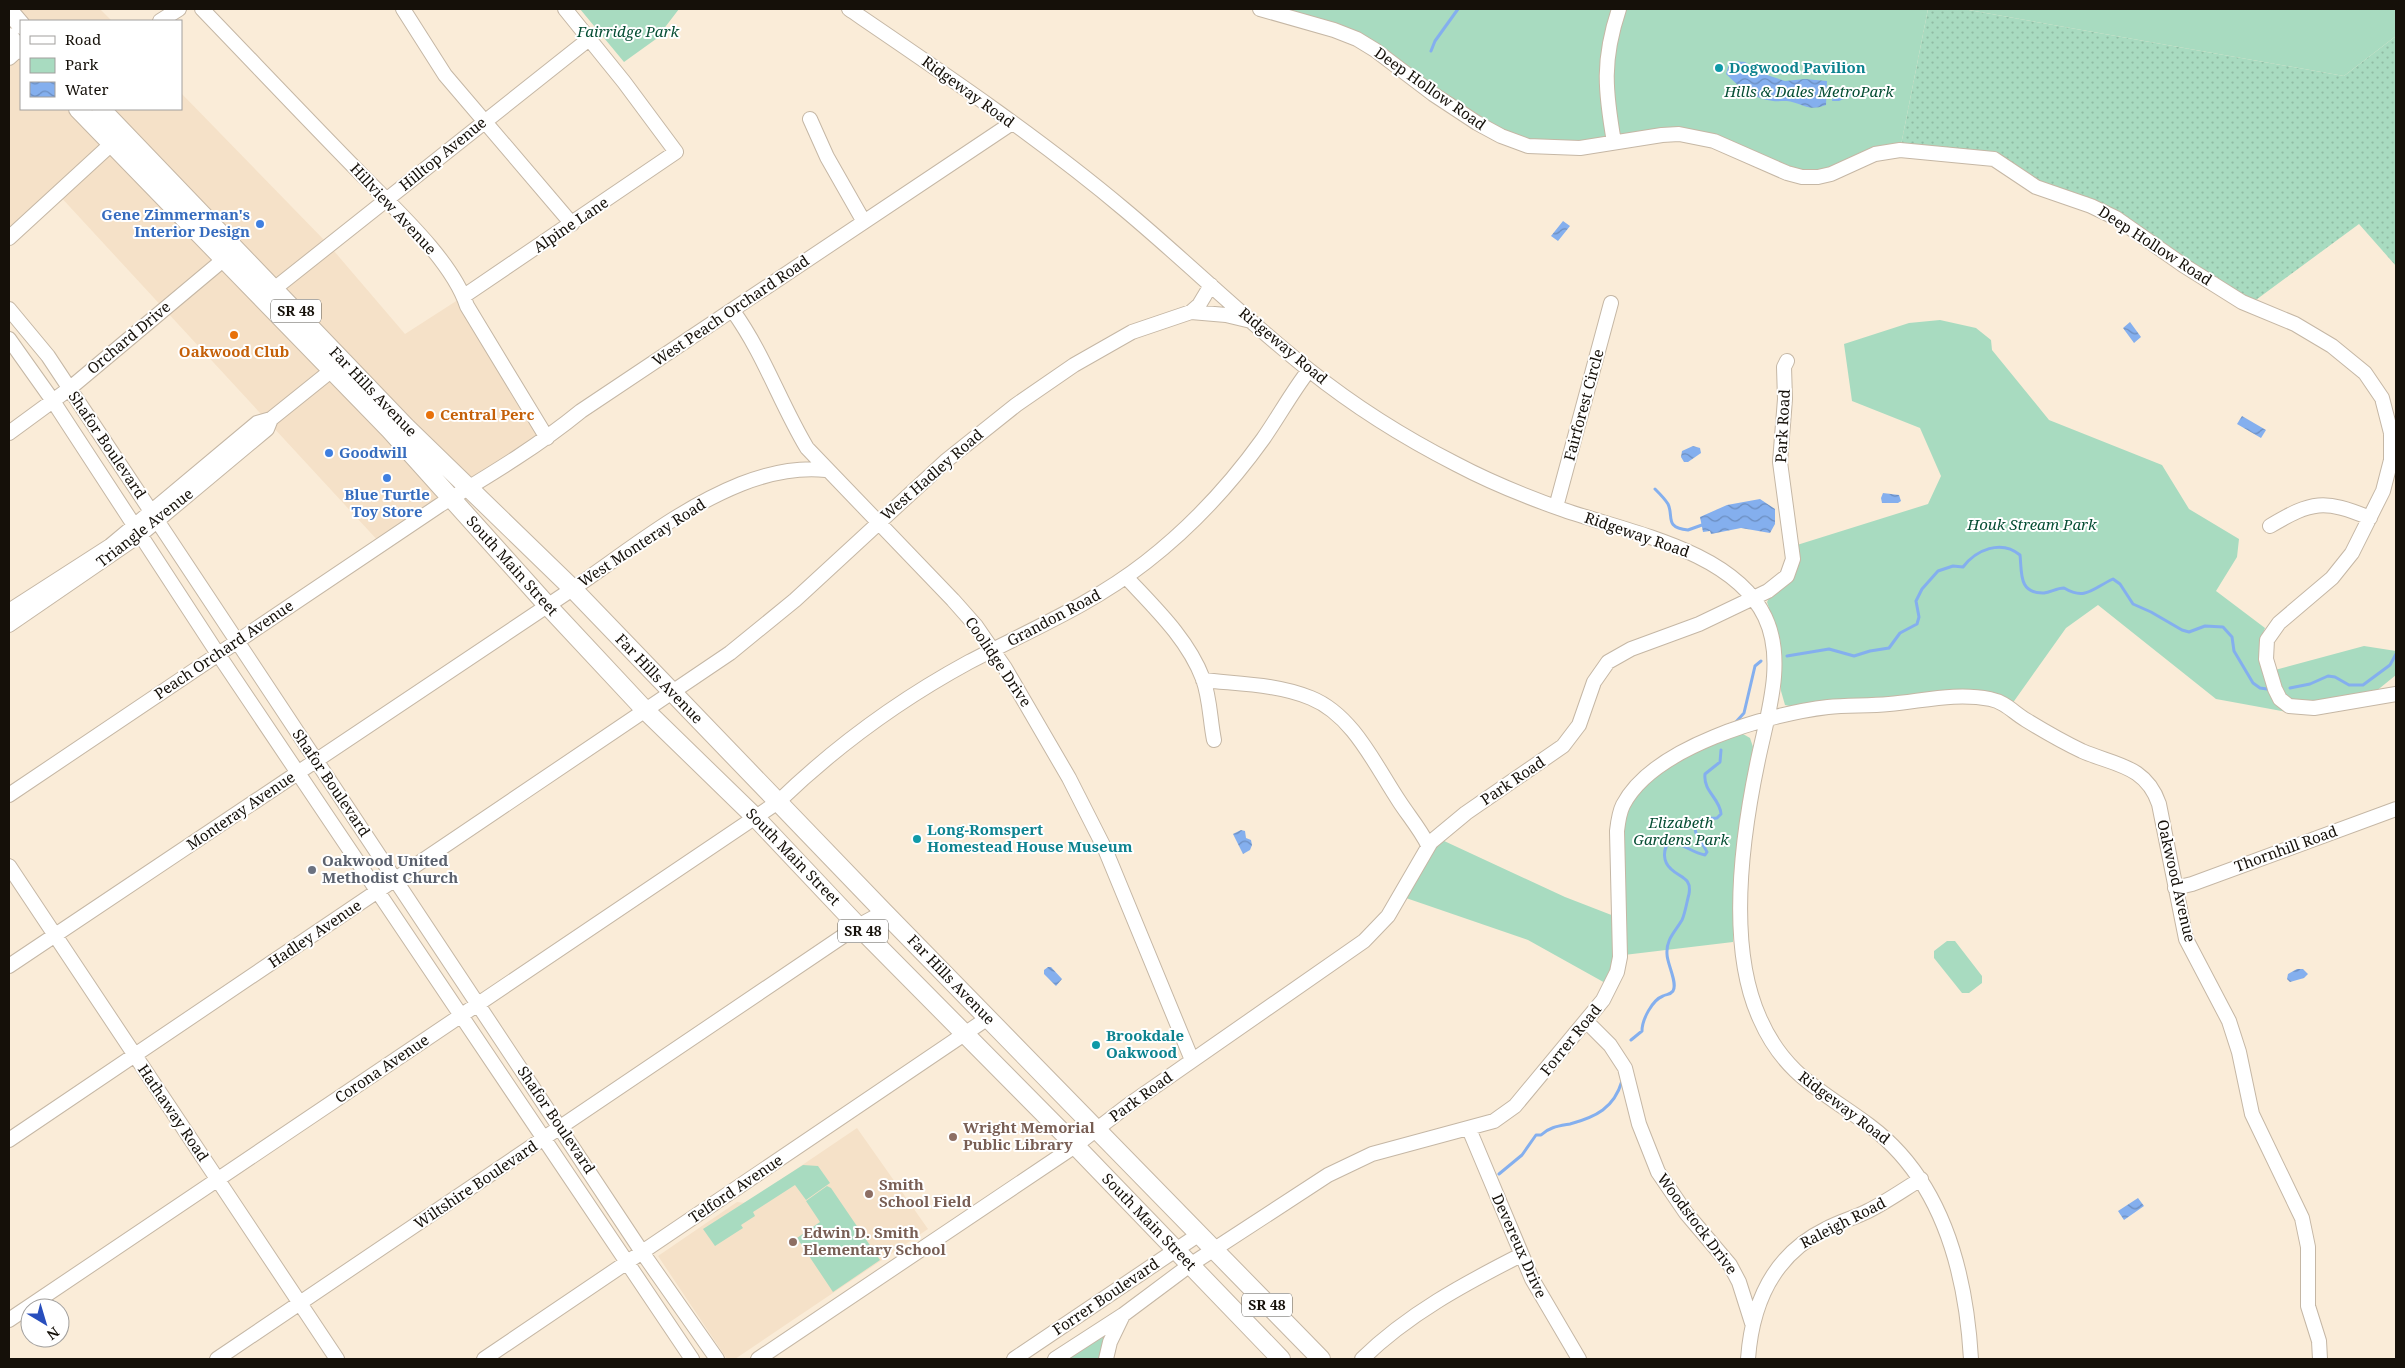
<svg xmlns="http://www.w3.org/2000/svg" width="2405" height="1368" viewBox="0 0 2405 1368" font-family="'Noto Serif',serif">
	<defs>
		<pattern id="grass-dots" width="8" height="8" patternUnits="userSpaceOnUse" patternTransform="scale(1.25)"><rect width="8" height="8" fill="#a8dbc0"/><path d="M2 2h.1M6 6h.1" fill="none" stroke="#90bba4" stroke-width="1.8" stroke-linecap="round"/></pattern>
		<pattern id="water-waves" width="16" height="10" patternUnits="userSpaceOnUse" patternTransform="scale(1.25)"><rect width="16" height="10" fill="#84afee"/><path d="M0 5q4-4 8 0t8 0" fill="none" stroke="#6b8dbf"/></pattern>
	</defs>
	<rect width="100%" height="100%" fill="#faecd8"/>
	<path fill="#f5e1c8" d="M9,9H100L112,21H21V109H181V93L328,244L405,334L464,296L547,438L381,544L58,194L9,237Z
		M857,1128L928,1229L735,1359H727L658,1256L737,1202L746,1203Z"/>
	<path fill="url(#grass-dots)" d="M1928,9H1963L2344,76L2396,36V266L2359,224L2249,305L2151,244L2010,168L1900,150Z"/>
	<path fill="#a8dbc0" d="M580,9H679L656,39L624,62Z
		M1260,9H1928L1900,150L1818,177L1714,142L1636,140L1517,144L1375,50Z
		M1963,9H2396V36L2344,76Z
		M1940,320L1976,328L1991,340L1992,350L2049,420L2162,465L2189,509L2239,539L2237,557L2216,591L2265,628L2262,636L2282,709L2287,712L2216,699L2098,605L2066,628L2012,704L1997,697L1794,707L1785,705L1781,691L1779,638L1767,602L1797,545L1928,504L1941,476L1920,428L1852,401L1844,344L1909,323Z
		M2364,646L2396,651V675L2375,692L2317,702L2292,700L2286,696L2275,670Z
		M1743,734L1750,738L1753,747L1737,848L1733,942L1624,955C1623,928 1615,826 1626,806C1637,786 1659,773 1677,761C1696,748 1719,735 1743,734Z
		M1442,840L1565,897L1614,916L1616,946L1607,984L1528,940L1406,898L1427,857Z
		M1947,941H1955L1982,976V983L1969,993H1962L1934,958V951Z
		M803,1165L818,1166L830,1183L806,1200L795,1185L753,1212L755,1216L741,1225L743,1228L715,1246L703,1229Z
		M827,1186L831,1188L880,1260L833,1292L797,1238L820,1222L806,1201Z
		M1110,1323L1106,1359H1055Z"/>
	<path fill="url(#water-waves)" d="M1734,61L1745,62L1764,74L1785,81L1805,79L1827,81L1826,105C1810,111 1807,106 1792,102C1786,100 1779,102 1773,101C1754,99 1739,87 1726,74L1729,64Z
		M1849,91H1862L1839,101H1832L1834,93Z
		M1563,221L1570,226L1558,241L1551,236Z
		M2130,322L2141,337L2134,343L2123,328Z
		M2242,416L2266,430L2261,438L2237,424Z
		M1693,446L1700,448L1701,453L1688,462H1684L1681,457L1682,451Z
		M1883,493L1899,495L1901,501L1898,503H1882L1881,498Z
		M1760,499L1775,509V524L1770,533L1741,528L1711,534L1710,531L1703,532L1700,517L1727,505Z
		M1241,830L1245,831L1246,838L1251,840L1252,845L1250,850L1243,854L1233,834Z
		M1048,967H1051L1062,979L1056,986L1044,974V970Z
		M2297,969H2303L2308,974L2304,978L2290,982L2287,979L2288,974Z
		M2138,1198L2144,1206L2124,1220L2118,1211Z"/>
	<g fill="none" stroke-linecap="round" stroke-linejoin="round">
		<path stroke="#84afee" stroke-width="3" d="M1431,51L1435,41L1458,9
			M1655,489C1659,493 1665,499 1668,504C1674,516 1664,528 1688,530L1702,525
			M1787,656L1829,649L1854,656L1870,651L1889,648L1900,633L1917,624L1919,617L1916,601L1922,589L1938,571L1953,566L1963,567C1976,550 2001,539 2020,555C2022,572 2018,594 2044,593C2051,592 2057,588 2064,588C2086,601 2093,588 2113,579L2120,584L2133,604L2151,612L2182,630L2189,632L2205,626L2223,627L2232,637L2234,651L2253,683L2260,688L2267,689
			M2290,688L2310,684L2328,676L2335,677L2349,685H2363L2390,665L2396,654
			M1735,723L1744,713L1755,666L1761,661
			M1631,1040L1642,1031C1642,1020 1652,1000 1663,996C1667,994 1670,995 1673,991C1678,983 1667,964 1667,954C1666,939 1675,932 1682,920C1685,914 1687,901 1689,894C1692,877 1680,878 1671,869C1663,862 1662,849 1670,842C1683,843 1692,853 1705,855L1707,852C1702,841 1688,831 1700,819L1717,818L1721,814C1720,798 1703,792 1705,774L1720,762L1721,750
			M1499,1174L1522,1155L1536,1135H1541C1549,1127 1559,1126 1570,1124C1596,1117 1614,1108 1622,1081"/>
		<g stroke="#c5b7a5" stroke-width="16">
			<path id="minor" d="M202,9C255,64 307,119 360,173C394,208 452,260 467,306L547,438
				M403,9L445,75L572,224
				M849,9C943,73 1038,137 1125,210C1187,262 1245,319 1309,370C1354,406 1405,438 1456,464C1490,482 1527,497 1564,510C1627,532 1733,550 1765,617C1786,661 1767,716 1758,760C1742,836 1727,947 1760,1019C1785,1076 1823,1091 1870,1126C1942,1180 1966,1273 1971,1359
				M1260,9L1334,30L1357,39L1375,50L1433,94L1477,123L1501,136L1528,146L1580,148L1662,135L1679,134L1714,141L1787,173L1802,177H1818L1831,174L1875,154L1900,150L1994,159L2036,187L2091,206L2116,218L2183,265L2242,302L2295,324L2332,346L2365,373L2382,398L2391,433V460L2383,491L2352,553L2332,578L2279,623L2267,640L2266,659L2275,689L2280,699L2289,706L2314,708L2396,694
				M160,21L179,9
				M9,58L20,48
				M810,119L827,157L864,222
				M1614,142C1605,90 1602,60 1619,9
				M9,238L119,137
				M274,289L589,39
				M464,296L676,152L624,82L565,9
				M9,309L48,356L642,1252L717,1359
				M733,311C764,354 780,403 807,448L953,600L976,626L1005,668L1069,778L1105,849L1192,1060
				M1191,312L1199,305L1211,285
				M9,339L53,401L218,654L692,1359
				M9,433L69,389L223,260
				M1556,507L1611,303
				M2270,526C2312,501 2324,499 2370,518
				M1126,577C1154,607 1188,639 1203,679C1210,698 1210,720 1214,740
				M9,611L110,546L257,423L271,419L332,370
				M9,625L140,535L267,429L271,419
				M1203,680C1238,684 1278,684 1311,698C1353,715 1375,765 1399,801C1408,815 1420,829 1428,845
				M9,795L440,505C488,476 537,447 581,411L1012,123
				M9,866L337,1359
				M2175,888L2192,884L2396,809
				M9,966C194,842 380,718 565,594C622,556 676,510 741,484C769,473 797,467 826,470
				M1586,1021L1610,1045L1625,1068L1639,1124L1658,1172L1686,1213L1730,1265L1739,1282L1752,1323
				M1469,1129L1532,1279L1579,1359
				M9,1140L730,653L795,600L947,460L1016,405L1074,365L1132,332L1191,312L1226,315L1251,321
				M9,1320L778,802C835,747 899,700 969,662C1030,630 1091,605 1146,562C1191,527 1230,485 1263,439C1279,416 1292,392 1309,370
				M217,1359L858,926L884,912
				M484,1359L988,1018
				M758,1359L1075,1146L1127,1106L1364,941L1388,916L1431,842L1466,813L1563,746L1579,725L1594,682L1608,662L1631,649L1699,624L1768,591L1787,576L1793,559L1780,462L1785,399L1784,367L1787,361
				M1014,1359L1198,1235
				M1055,1359L1123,1315L1190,1265L1328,1175L1372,1154L1494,1121L1515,1106L1603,1000L1617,972L1620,957L1617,831C1618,822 1619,813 1623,805C1653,747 1768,714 1828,707C1848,705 1869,706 1889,704C1923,701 1956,692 1990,699C2005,702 2013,712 2026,720C2044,731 2063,742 2082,751C2114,765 2146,765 2159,804L2186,939L2229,1021L2239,1052L2252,1114L2302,1218L2308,1247V1306L2319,1341L2320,1359
				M1106,1359L1110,1342L1123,1315
				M1362,1359C1408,1314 1464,1284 1521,1255
				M1748,1359C1752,1303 1773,1255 1826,1229C1839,1222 1854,1218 1868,1211C1886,1202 1903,1190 1921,1179"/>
		</g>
		<g stroke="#c5b7a5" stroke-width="20">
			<path id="major" d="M9,11L21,25
				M9,37L21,50
				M78,109L390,430L547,605L646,711L755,817L858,926L1067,1137L1281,1359
				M101,109L406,427L573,589L884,912L1321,1359"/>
		</g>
		<use href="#minor" stroke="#fff" stroke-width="14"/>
		<use href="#major" stroke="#fff" stroke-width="18"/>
	</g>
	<g fill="#0f9aa8" stroke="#fff" stroke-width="2">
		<circle cx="1719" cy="68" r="5"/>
		<circle cx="917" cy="839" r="5"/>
		<circle cx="1096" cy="1045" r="5"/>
	</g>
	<g fill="#3f7fe0" stroke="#fff" stroke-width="2">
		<circle cx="260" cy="224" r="5"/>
		<circle cx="329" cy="453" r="5"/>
		<circle cx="387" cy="478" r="5"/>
	</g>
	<g fill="#e8710a" stroke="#fff" stroke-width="2">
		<circle cx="234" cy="335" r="5"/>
		<circle cx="430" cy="415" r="5"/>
	</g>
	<circle fill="#6b7280" stroke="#fff" stroke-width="2" cx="312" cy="870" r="5"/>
	<g fill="#8d6e63" stroke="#fff" stroke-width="2">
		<circle cx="953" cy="1137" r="5"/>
		<circle cx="869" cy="1194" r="5"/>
		<circle cx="793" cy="1242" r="5"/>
	</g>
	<g text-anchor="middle" stroke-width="4" stroke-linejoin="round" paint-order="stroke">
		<g fill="#fff" stroke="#5b5853" stroke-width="1">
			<rect x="271" y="299.5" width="50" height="23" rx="4"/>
			<rect x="838" y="919.5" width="50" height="23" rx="4"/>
			<rect x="1242" y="1293.5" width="50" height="23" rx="4"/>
		</g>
		<g font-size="14" font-weight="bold" fill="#151009">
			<text x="296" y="316">SR 48</text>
			<text x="863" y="936">SR 48</text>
			<text x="1267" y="1310">SR 48</text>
		</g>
		<g font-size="15" font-style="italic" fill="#064e34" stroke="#fff">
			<text x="628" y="37">Fairridge Park</text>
			<text x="1809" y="97">Hills &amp; Dales MetroPark</text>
			<text x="2032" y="530">Houk Stream Park</text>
			<text x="1681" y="828">Elizabeth<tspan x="1681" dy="17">Gardens Park</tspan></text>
		</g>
		<g font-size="15" font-weight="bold" fill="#0d838f" stroke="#fff" text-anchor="start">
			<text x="1729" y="73">Dogwood Pavilion</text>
			<text x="927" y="835">Long-Romspert<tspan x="927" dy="17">Homestead House Museum</tspan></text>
			<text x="1106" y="1041">Brookdale<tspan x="1106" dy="17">Oakwood</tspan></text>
		</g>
		<g font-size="15" fill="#151009" stroke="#fff">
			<text transform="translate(1430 89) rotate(35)" y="5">Deep Hollow Road</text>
			<text transform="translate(968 92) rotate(36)" y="5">Ridgeway Road</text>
			<text transform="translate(443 154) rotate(-39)" y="5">Hilltop Avenue</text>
			<text transform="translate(393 209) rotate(47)" y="5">Hillview Avenue</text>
			<text transform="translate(571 225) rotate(-34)" y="5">Alpine Lane</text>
			<text transform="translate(2155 246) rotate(33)" y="5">Deep Hollow Road</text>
			<text transform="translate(731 311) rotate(-34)" y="5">West Peach Orchard Road</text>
			<text transform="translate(129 338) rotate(-40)" y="5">Orchard Drive</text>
			<text transform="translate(1283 346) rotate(40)" y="5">Ridgeway Road</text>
			<text transform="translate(373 392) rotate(46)" y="5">Far Hills Avenue</text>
			<text transform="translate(1584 405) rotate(-75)" y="5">Fairforest Circle</text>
			<text transform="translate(1783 426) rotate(-87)" y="5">Park Road</text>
			<text transform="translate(107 445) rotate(56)" y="5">Shafor Boulevard</text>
			<text transform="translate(932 475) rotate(-41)" y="5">West Hadley Road</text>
			<text transform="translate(145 528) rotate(-38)" y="5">Triangle Avenue</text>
			<text transform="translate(1637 535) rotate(19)" y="5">Ridgeway Road</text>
			<text transform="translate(642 543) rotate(-33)" y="5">West Monteray Road</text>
			<text transform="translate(512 566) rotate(48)" y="5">South Main Street</text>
			<text transform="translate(1054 618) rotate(-28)" y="5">Grandon Road</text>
			<text transform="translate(224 650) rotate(-34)" y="5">Peach Orchard Avenue</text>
			<text transform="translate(998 662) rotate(56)" y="5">Coolidge Drive</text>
			<text transform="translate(659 679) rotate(46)" y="5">Far Hills Avenue</text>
			<text transform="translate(1513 781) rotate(-34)" y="5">Park Road</text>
			<text transform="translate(331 783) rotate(56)" y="5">Shafor Boulevard</text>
			<text transform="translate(241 811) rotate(-34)" y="5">Monteray Avenue</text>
			<text transform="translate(2286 849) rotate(-20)" y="5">Thornhill Road</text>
			<text transform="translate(793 857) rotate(46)" y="5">South Main Street</text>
			<text transform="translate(2176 881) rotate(77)" y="5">Oakwood Avenue</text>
			<text transform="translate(315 934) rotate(-34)" y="5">Hadley Avenue</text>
			<text transform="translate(951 980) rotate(46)" y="5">Far Hills Avenue</text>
			<text transform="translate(1571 1040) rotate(-51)" y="5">Forrer Road</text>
			<text transform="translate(382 1069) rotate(-34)" y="5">Corona Avenue</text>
			<text transform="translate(1141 1097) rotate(-36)" y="5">Park Road</text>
			<text transform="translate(1844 1108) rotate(37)" y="5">Ridgeway Road</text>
			<text transform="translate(173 1113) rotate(56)" y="5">Hathaway Road</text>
			<text transform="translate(556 1120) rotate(56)" y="5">Shafor Boulevard</text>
			<text transform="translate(476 1185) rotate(-34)" y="5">Wiltshire Boulevard</text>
			<text transform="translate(736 1189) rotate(-34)" y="5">Telford Avenue</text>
			<text transform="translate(1149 1222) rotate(46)" y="5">South Main Street</text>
			<text transform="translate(1843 1223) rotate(-27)" y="5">Raleigh Road</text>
			<text transform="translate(1697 1224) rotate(53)" y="5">Woodstock Drive</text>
			<text transform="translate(1519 1246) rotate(66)" y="5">Devereux Drive</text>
			<text transform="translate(1106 1297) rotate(-34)" y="5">Forrer Boulevard</text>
		</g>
		<g font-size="15" font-weight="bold" fill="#366cbe" stroke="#fff" text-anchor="end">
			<text x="250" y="220">Gene Zimmerman's<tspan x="250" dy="17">Interior Design</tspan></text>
			<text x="339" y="458" text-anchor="start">Goodwill</text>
			<text x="387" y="500" text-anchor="middle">Blue Turtle<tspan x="387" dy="17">Toy Store</tspan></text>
		</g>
		<g font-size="15" font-weight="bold" fill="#c56008" stroke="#fff">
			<text x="234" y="357">Oakwood Club</text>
			<text x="440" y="420" text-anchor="start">Central Perc</text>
		</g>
		<g font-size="15" font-weight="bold" fill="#5b616d" stroke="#fff" text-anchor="start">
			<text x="322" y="866">Oakwood United<tspan x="322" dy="17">Methodist Church</tspan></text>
		</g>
		<g font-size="15" font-weight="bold" fill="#785e54" stroke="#fff" text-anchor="start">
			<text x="963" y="1133">Wright Memorial<tspan x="963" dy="17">Public Library</tspan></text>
			<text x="879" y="1190">Smith<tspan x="879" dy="17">School Field</tspan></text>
			<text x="803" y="1238">Edwin D. Smith<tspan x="803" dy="17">Elementary School</tspan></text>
		</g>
	</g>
	<rect width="2405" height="1368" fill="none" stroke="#151009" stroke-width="20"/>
	<rect x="20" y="20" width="162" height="90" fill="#ffffff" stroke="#a19f9d"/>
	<rect x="30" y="36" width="25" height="8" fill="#ffffff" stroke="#a19f9d"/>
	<text x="65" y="45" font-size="15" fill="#151009">Road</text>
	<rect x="30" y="58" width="25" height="15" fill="#a8dbc0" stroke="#a19f9d"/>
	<text x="65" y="70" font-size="15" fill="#151009">Park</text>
	<rect x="30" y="82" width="25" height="15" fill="url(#water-waves)" stroke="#a19f9d"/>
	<text x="65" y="95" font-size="15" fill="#151009">Water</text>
	<g transform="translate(45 1323) rotate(142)"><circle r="24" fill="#ffffff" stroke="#a19f9d"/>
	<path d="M0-4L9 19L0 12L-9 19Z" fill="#284ebd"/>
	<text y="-8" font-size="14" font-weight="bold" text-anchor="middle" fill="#151009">N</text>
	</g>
</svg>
